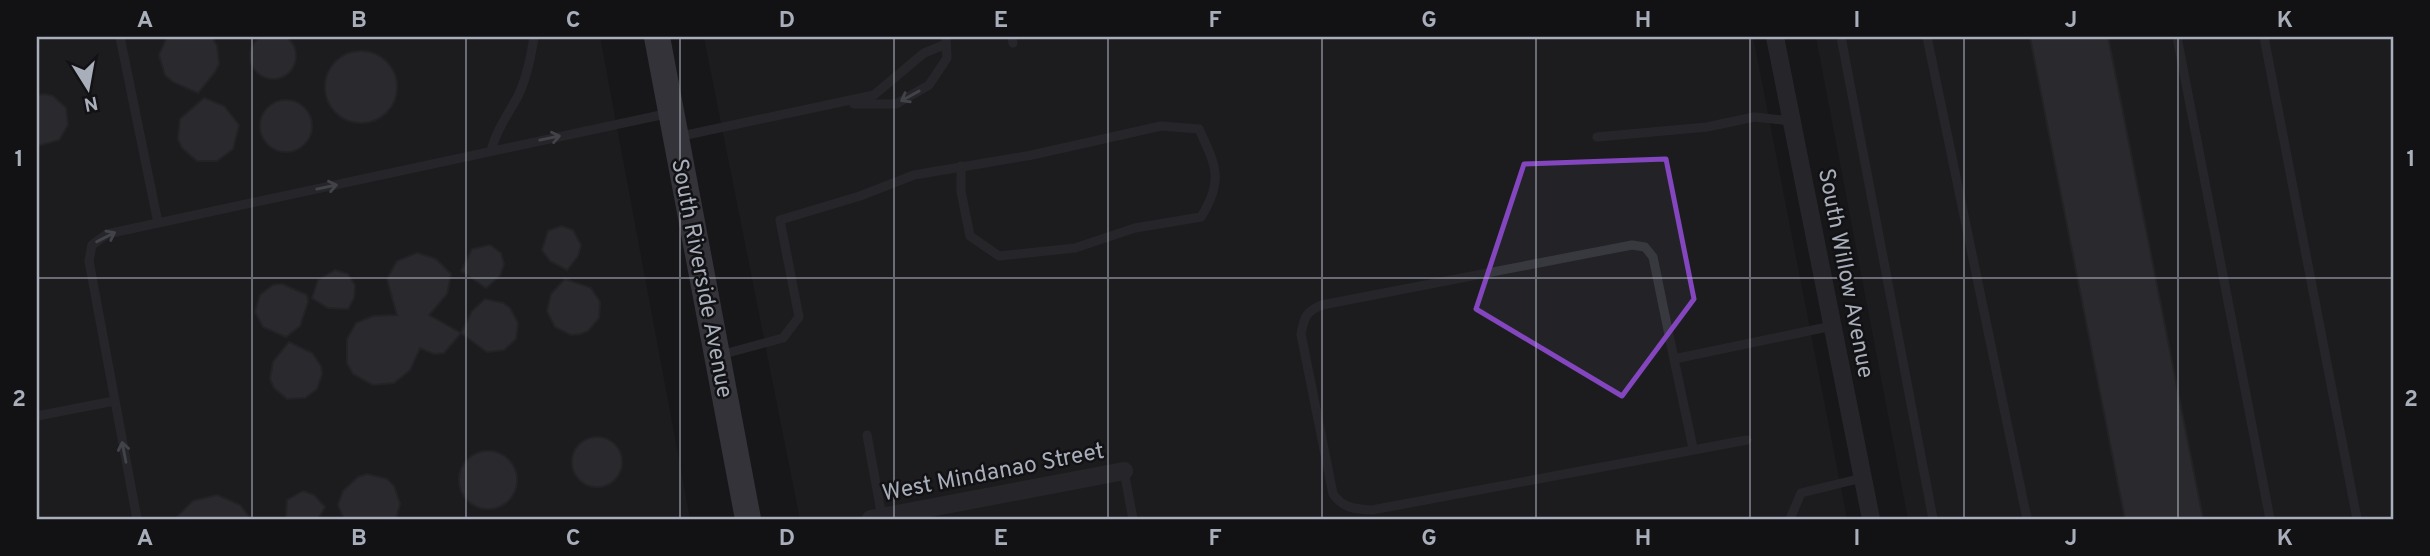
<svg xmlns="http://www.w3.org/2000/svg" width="2430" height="556" viewBox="0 0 2430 556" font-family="Overpass,sans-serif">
	<rect width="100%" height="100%" fill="#17171a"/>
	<path fill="#232327" d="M37,37H600L690,519H37Z
		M704,37H1753L1847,519H800Z
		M1816,37H2393V519H1908Z"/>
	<path fill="#414247" stroke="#313136" stroke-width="2" d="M250 56a23 23 0 1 1 46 0a23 23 0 1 1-46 0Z
		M167,37H212L217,46L219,64L215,72L198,93L173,82L165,75L159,55Z
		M2030,37H2108L2203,519H2125Z
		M325 87a36 36 0 1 1 72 0a36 36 0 1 1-72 0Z
		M45,94L53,96L66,108L68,125L59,140L37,146V95Z
		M204,98L224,106L239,125L233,149L217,161H197L182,148L178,139L180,119Z
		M260 126a26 26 0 1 1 52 0a26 26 0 1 1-52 0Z
		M561,226L573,230L581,245L578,256L567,270L550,261L542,250L548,231Z
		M490,245L501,253L504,264L500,276L486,288L461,271L472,249Z
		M417,253L436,259L451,274L447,294L429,315L461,333L472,311L485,299L503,303L510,308L518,323L516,339L504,350L487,352L461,333L444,353L434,354L420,348L410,370L394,383L373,385L353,374L347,363V339L356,323L373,316L397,315L387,279L397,261Z
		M335,270L348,274L355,285L354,298L348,309L328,308L312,298L318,280Z
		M565,279L591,288L600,302L599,318L588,331L580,334L571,335L555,327L547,311L551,294Z
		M282,284L307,295L308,302L300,326L286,337L263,327L255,312L260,295L273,285Z
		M289,342L312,353L321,366L322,374L317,389L305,398L287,399L274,388L270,379L273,362Z
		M572 462a25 25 0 1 1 50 0a25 25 0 1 1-50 0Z
		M459 480a29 29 0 1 1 58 0a29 29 0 1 1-58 0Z
		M367,474L387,479L394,486L400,504L396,519H344L338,505L343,491L358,477Z
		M303,491L314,495L325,507L318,519H286L287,500Z
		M217,495L240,505L251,519H175L193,501Z"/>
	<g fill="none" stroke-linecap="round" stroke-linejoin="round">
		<path stroke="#38393f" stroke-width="9" d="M120,37L158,223
			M1012,37L1013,43
			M1841,37L1933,519
			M1927,37L2027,519
			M2177,37L2270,519
			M2264,37L2357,519
			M854,104H896L929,85L947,58L946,37
			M677,137L874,95L924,53L944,45
			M1597,137L1707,127L1754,117L1792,121
			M491,151C496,131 508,114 518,96C527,77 531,57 534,37
			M720,355L783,338L799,317L780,220L860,196L914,175L1032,155L1161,126L1199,129C1216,166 1224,180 1201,217L1135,228L1075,248L999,256L970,236L961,191V166
			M1674,359L1693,448
			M37,416L114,401
			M867,435L882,517
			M1747,440L1372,510C1354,509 1343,508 1333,494L1301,334C1304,318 1306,311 1322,305L1632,245L1645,247L1653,257L1674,359L1832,326
			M1124,471L1133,519
			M137,519L89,261L92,245L107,234L670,113
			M1790,519L1801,493L1862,478"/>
		<path stroke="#38393f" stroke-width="18" d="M1775,37L1871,519
			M871,519L1124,471"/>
		<path stroke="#54565f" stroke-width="26" d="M657,37L748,519"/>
	</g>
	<defs><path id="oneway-shaft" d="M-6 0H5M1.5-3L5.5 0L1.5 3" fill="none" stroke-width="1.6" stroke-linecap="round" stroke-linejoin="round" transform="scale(1.75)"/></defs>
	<g stroke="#767983">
		<use href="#oneway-shaft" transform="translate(910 96) rotate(151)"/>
		<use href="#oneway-shaft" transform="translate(550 138) rotate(-12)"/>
		<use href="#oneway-shaft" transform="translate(327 187) rotate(-12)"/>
		<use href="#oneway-shaft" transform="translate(106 237) rotate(-27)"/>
		<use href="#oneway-shaft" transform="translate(124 452) rotate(-101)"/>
	</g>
	<path d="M0 0H2430V556H0ZM1666,159L1694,299L1622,396L1476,309L1524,164Z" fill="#17171a" fill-opacity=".55" fill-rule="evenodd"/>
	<path fill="none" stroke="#8446be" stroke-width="5" stroke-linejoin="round" d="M1666,159L1694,299L1622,396L1476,309L1524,164Z"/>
	<path fill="none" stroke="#a9aebb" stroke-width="2" stroke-opacity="0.55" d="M252,37V519M466,37V519M680,37V519M894,37V519M1108,37V519M1322,37V519M1536,37V519M1750,37V519M1964,37V519M2178,37V519M37,278H2393"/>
	<g text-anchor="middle" stroke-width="5" stroke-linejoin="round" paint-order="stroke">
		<g font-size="23" fill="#a9aebb" stroke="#121215">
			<text transform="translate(1847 273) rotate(79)" y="8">South Willow Avenue</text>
			<text transform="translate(703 278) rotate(79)" y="8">South Riverside Avenue</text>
			<text transform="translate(993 471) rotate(-11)" y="8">West Mindanao Street</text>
		</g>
	</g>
	<rect width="2430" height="556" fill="none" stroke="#121215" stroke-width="77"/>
	<g transform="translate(88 88) rotate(169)" stroke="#121215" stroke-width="5" paint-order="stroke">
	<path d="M0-5L12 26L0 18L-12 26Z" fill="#a9aebb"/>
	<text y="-10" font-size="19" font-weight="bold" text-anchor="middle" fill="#a9aebb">N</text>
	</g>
	<rect x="38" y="38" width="2354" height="480" fill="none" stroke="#a9aebb" stroke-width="2.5"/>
	<g font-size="23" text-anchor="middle" font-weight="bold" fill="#a9aebb">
		<text x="145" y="27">A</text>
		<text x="359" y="27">B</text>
		<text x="573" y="27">C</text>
		<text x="787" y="27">D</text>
		<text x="1001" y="27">E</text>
		<text x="1215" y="27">F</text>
		<text x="1429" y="27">G</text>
		<text x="1643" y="27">H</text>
		<text x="1857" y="27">I</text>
		<text x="2071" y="27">J</text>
		<text x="2285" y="27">K</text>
		<text x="19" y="166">1</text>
		<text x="2411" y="166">1</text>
		<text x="19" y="406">2</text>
		<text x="2411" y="406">2</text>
		<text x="145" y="545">A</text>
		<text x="359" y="545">B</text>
		<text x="573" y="545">C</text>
		<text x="787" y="545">D</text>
		<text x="1001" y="545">E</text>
		<text x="1215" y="545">F</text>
		<text x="1429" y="545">G</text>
		<text x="1643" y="545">H</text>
		<text x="1857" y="545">I</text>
		<text x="2071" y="545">J</text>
		<text x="2285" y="545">K</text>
	</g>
</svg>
